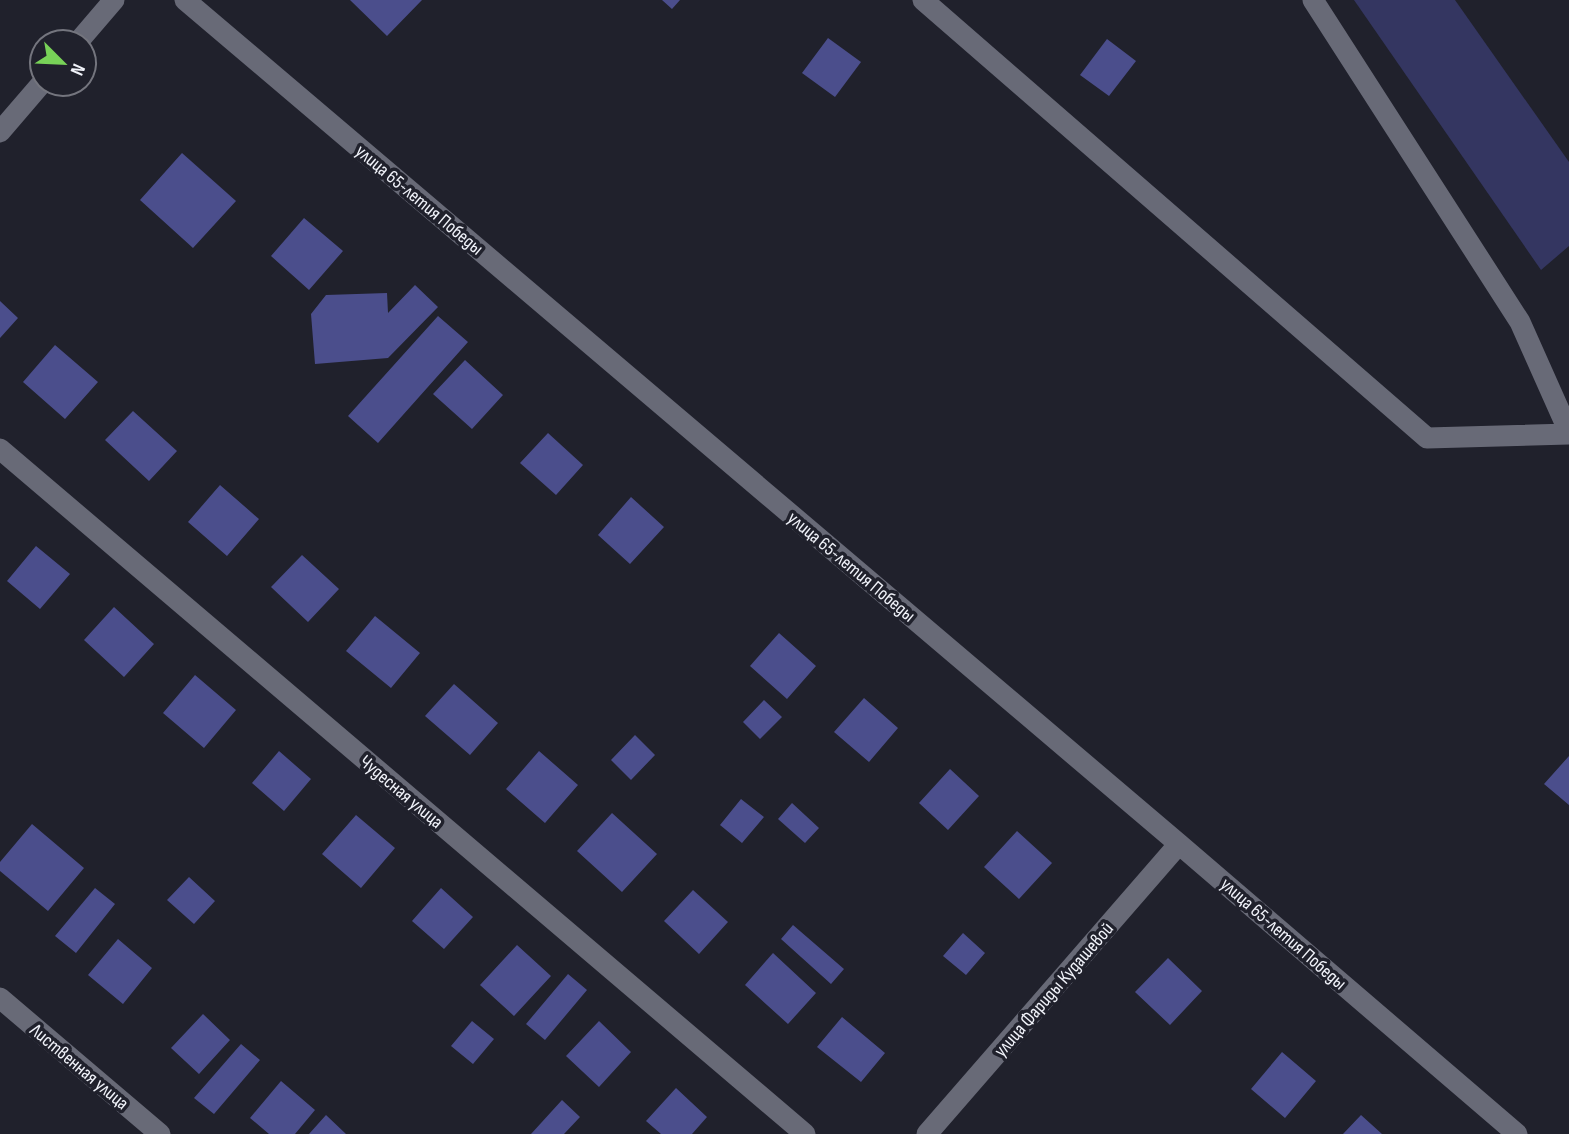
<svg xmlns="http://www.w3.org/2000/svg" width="1569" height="1134" viewBox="0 0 1569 1134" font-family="'Sofia Sans Condensed',sans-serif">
	<rect width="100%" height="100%" fill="#20212c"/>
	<path fill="#343661" d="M1354,0H1455L1569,162V246L1541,270Z"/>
	<path fill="#4b4e8c" d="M350,0H422L387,36Z
		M662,0H680L672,9Z
		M828,38L861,62L835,97L802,73Z
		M1107,39L1136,61L1109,96L1080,75Z
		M182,153L236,201L193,248L140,200Z
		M304,218L343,251L309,290L271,256Z
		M415,285L438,307L388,358L315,364L311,314L326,295L387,293L388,313Z
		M0,301L18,318L0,338Z
		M438,316L468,342L378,443L348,416Z
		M55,345L98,382L65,419L23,382Z
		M465,360L503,395L472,429L433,394Z
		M133,411L177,451L149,481L105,440Z
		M548,433L583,465L556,495L520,463Z
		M220,485L259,519L227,556L188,522Z
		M631,497L664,527L630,564L598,535Z
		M36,546L70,574L40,609L7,581Z
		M302,555L339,589L308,622L271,587Z
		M114,607L154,644L124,677L84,640Z
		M375,616L420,653L391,688L346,651Z
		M779,633L816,666L787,699L750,666Z
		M195,675L236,710L204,748L163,713Z
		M454,684L498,723L470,755L425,716Z
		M864,698L898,728L869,762L834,732Z
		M764,700L782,717L760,739L743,722Z
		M635,735L655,755L631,780L611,760Z
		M279,751L311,779L284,811L252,783Z
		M539,751L578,785L545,823L506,789Z
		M1569,756V805L1544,784Z
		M950,769L979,796L948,830L919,803Z
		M741,799L764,817L742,843L720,825Z
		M792,803L819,828L805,843L778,819Z
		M612,813L657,854L622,892L577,851Z
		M356,815L395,848L361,888L322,854Z
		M32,824L84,868L48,911L0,871V862Z
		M1017,831L1052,863L1019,899L984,867Z
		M189,877L215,901L194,924L167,900Z
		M95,888L115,904L76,953L55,936Z
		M441,888L473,917L444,949L412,921Z
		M693,890L728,922L699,954L664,921Z
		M793,925L844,969L831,984L781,939Z
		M963,933L985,953L966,975L943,956Z
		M118,939L152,968L123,1004L88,975Z
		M517,945L551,976L514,1016L480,985Z
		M773,953L816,993L788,1024L745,985Z
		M1168,958L1202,991L1170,1025L1135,992Z
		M568,974L587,990L545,1040L526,1024Z
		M203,1014L230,1040L199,1074L171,1048Z
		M842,1017L885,1053L861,1082L817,1047Z
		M472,1021L494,1039L473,1064L451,1046Z
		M599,1021L631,1052L599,1087L566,1056Z
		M241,1044L260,1060L214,1114L194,1098Z
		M1282,1052L1316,1081L1285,1118L1251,1089Z
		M281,1081L315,1110L295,1134H269L250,1118Z
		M676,1088L707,1117L692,1134H661L646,1121Z
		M562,1100L580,1117L564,1134H531Z
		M326,1115L346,1134H309Z
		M1361,1115L1382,1134H1343Z"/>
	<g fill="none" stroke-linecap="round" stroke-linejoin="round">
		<path stroke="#686a77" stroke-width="21" d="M185,0L1179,844L1517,1134
			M923,0L1427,438L1569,434
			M1313,0L1520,322L1569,432
			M78,42L114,0
			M0,132L42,83
			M0,449L805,1134
			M0,998L160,1134
			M927,1134L1179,844"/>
	</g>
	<g text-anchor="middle" stroke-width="7" stroke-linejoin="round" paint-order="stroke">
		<g font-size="19" fill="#f1f3fa" stroke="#20212c">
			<text transform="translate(420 199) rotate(40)" y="7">улица 65-летия Победы</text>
			<text transform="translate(852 566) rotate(40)" y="7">улица 65-летия Победы</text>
			<text transform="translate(402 791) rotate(40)" y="7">Чудесная улица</text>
			<text transform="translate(1284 933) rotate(41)" y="7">улица 65-летия Победы</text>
			<text transform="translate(1053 989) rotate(-49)" y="7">улица Фариды Кудашевой</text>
			<text transform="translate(80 1066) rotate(40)" y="7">Лиственная улица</text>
		</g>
	</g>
	<g transform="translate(63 63) rotate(114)"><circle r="33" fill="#20212c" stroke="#74757e" stroke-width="2"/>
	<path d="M0-5L12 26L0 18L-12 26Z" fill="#78d258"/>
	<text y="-10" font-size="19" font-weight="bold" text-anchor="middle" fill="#f1f3fa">N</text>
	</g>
</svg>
